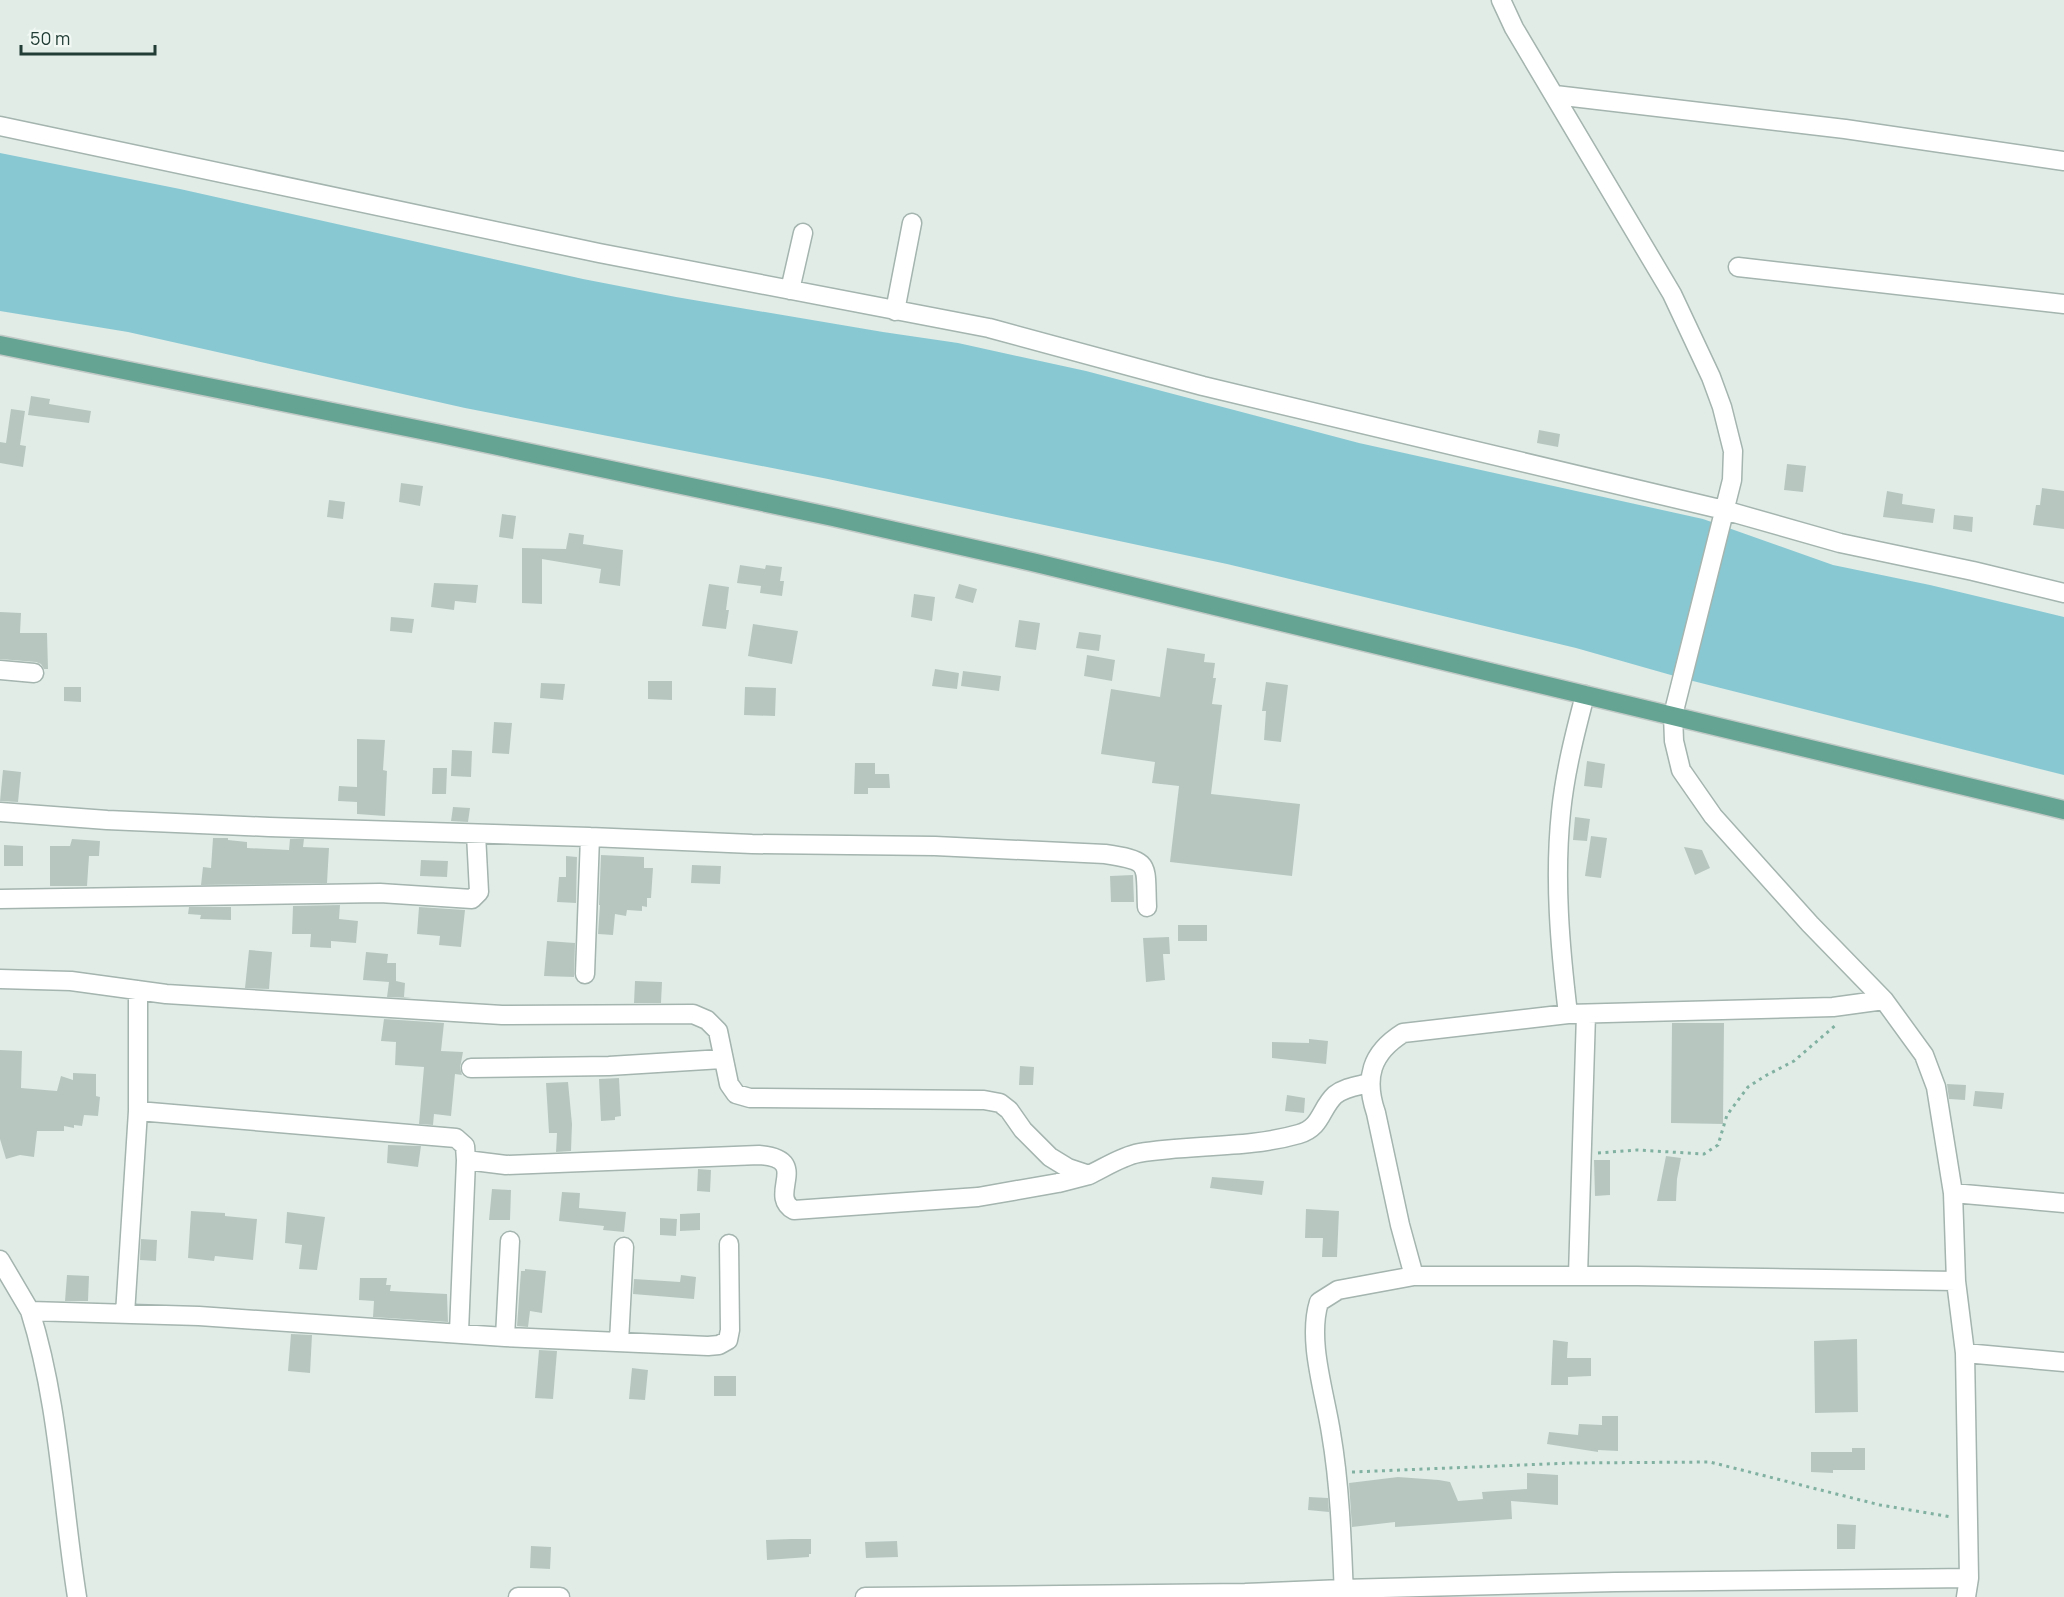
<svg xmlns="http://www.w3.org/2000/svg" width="2064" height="1597" viewBox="0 0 2064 1597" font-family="Manrope,sans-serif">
	<rect width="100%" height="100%" fill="#e1ece7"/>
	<path fill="#88c8d3" d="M0,153L180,189L583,279L676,297L883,332L958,343L1086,371L1359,443L1703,519L1833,565L1930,585L2064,617V775L1685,679L1576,648L1227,564L828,479L465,408L128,332L0,311Z"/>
	<path fill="#b7c7c0" d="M31,396L50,399L49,404L91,411L89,423L28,415Z
		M11,409L25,411L20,445L26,446L23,467L0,463V442L6,443Z
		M1539,430L1560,434L1558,447L1537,443Z
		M1787,464L1806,466L1803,492L1784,490Z
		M401,483L423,486L420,506L399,502Z
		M2042,488L2064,491V529L2033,525L2036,505H2040Z
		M1887,491L1903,494L1902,504L1935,509L1933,523L1883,517Z
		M329,500L345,502L343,519L327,517Z
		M502,514L516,516L513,539L499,537Z
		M1954,515L1973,517L1972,532L1953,529Z
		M569,533L584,535L583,544L623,550L620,586L599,583L601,569L542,559V604L522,603V548L566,549Z
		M740,565L765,569L766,565L782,567L780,581H784L782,596L760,593L761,586L737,583Z
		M434,583L478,585L476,603L455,601L454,610L431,607Z
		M709,584L729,587L726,610H729L726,629L702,626Z
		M959,584L977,589L973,603L955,598Z
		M914,594L935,597L932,621L911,617Z
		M0,612L21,613L20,633H47L48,669H44L41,664L36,662L0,659Z
		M391,617L414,619L412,633L390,631Z
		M1019,620L1040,623L1036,650L1015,647Z
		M753,624L798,631L792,664L748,656Z
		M1079,632L1101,635L1099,651L1076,648Z
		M1167,648L1205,654L1204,662L1215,663L1213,678H1216L1212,704L1222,705L1211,794L1300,804L1292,876L1170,862L1179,786L1152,783L1155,762L1101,754L1111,689L1160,697Z
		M1087,655L1115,660L1112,681L1084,676Z
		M935,669L959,673L957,689L932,686Z
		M963,671L1001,676L999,691L961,686Z
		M648,681H672V700L648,699Z
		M1266,682L1288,685L1281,742L1264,740L1266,711H1262Z
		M541,683L565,684L563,700L540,698Z
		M64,687H81V702L64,701Z
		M745,687L776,688L775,716L744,715Z
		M494,722L512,723L509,754L492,753Z
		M357,739L385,740L383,770L387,771L385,816L357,814V802L338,801L339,786L357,787Z
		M452,750L472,751L471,777L451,776Z
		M1587,761L1605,764L1602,788L1584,786Z
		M855,763H875V774H889L890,788H868V794H854Z
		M433,768H447L446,794H432Z
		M3,770L21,772L18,802L0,801Z
		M453,807L470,808L468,822L451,821Z
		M1575,817L1590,819L1587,841L1573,840Z
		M1591,836L1607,838L1601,878L1585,876Z
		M213,838H228V840L247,842V848L289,850L290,839H304L303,847L329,848L327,883L201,885L203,867L211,868Z
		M72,839L100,841L99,856H89L87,886H50V846H70Z
		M4,845L23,846V866H4Z
		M1684,847L1702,850L1710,868L1695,875Z
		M577,855L576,903L557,902L559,877H566V856L577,857Z
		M601,855L644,857V868H653L651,898H647V907L642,906V911L627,910L626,916L615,914L613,935L598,934L600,905H599Z
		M421,860L448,861L447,877L420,876Z
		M692,865L721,866L720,884L691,883Z
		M1133,875L1134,902H1111L1110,876Z
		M340,905L339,919L358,921L356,943L331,941V948L310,947L311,934H292L293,906Z
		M189,907H231V920L200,919L201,915L188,914Z
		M419,907L465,910L461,947L439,945L440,936L417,934Z
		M1178,925H1207V941H1178Z
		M1169,937L1170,954H1163L1165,980L1146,982L1143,938Z
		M547,941L575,943L574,977L544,976Z
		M249,950L272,952L269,989L245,988Z
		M366,952L388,954L387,963H396V981L405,983L404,997L412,998L387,997L389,982L363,980Z
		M635,981L662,982L661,1003H634Z
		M384,1019L444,1023L441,1051L463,1052L460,1068L462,1075L455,1074L451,1116L434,1114L433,1125L419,1124L424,1067L395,1065L396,1042L381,1041Z
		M1672,1023H1724L1723,1124L1671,1123Z
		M1309,1039L1328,1041L1326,1064L1272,1058V1042L1309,1043Z
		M0,1050L22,1051L21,1088L57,1091L61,1076L73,1080V1073L96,1074V1096L100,1097L98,1116L84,1115L82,1126L74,1125V1128L64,1126V1131H37L34,1157L20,1155L6,1159L0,1139Z
		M1020,1066L1034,1067L1033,1085H1019Z
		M619,1078L621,1116L615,1117V1120L601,1121L599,1079Z
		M568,1082L572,1124L571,1151L556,1152L557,1133H549L546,1083Z
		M1947,1084L1966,1085L1965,1100L1949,1099Z
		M1975,1091L2004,1093L2002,1109L1973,1106Z
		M1287,1095L1305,1098L1304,1113L1285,1111Z
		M388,1145L421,1146L418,1167L387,1163Z
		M1666,1156L1681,1158L1677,1179L1676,1201H1657Z
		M1594,1160H1610V1195L1595,1196Z
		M698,1169L711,1170L710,1192L697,1191Z
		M1212,1177L1264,1181L1262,1195L1210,1188Z
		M492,1189L511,1190L510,1220H489Z
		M562,1192L580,1193L579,1208L626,1212L624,1232L603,1230L604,1226L559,1221Z
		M1306,1209L1339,1211L1337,1257H1322L1323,1238H1305Z
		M191,1211L225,1213V1216L257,1219L253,1260L215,1256L214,1261L188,1258Z
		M287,1212L325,1217L317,1270L299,1269L302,1245L285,1243Z
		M700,1213V1230L680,1231V1214Z
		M660,1218L677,1219L676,1236L660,1235Z
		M141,1239L157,1240L156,1261L140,1260Z
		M525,1269L546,1271L542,1313L530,1311L528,1327L517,1326L521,1271H525Z
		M67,1275L89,1276L88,1301H65Z
		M681,1275L696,1277L694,1299L633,1294L634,1279L680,1282Z
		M360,1278H387L386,1285H391L390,1291L447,1294L448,1322L373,1317L374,1301L359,1300Z
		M291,1334L312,1335L310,1373L288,1371Z
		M1857,1339L1858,1412L1815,1413L1814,1341Z
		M1553,1340L1568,1342L1567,1358H1591V1376L1568,1377V1385H1551Z
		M539,1350L557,1351L553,1399L535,1398Z
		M632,1368L648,1370L645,1400L629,1399Z
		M714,1376H736V1396H714Z
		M1602,1416H1618V1451L1598,1450V1452L1547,1444L1549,1432L1578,1435L1579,1424L1602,1425Z
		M1852,1448H1865V1470H1833V1473L1811,1472V1452H1852Z
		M1527,1473L1558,1475V1505L1511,1501L1512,1519L1395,1527V1522L1352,1527L1349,1483L1398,1477L1439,1480L1450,1482L1458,1501L1483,1499L1482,1492L1527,1489Z
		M1309,1497L1328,1498L1329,1512L1308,1510Z
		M1837,1524L1856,1525L1855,1549H1837Z
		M791,1539H811V1554H809V1557L767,1560L766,1540Z
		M897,1541L898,1557L866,1558L865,1542Z
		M531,1546L551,1547L550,1569L530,1568Z"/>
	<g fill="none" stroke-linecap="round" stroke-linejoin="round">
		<g stroke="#a4b4ae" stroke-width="21">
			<path id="minor" d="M1501,0L1514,28L1672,294L1711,377L1722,407L1733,451L1732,480L1673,715L1674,741L1681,770L1713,816L1810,924L1884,1000L1924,1055L1936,1087L1953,1193L1956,1281L1965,1353L1969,1578L1966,1597
				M1555,95L1845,129L2064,161
				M0,126L599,253L989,328L1203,386L1724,510L1840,543L1973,571L2064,593
				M1738,267L2064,304
				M790,290L803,233
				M895,311L912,223
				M0,670L34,673
				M0,812L107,820L269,827L590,837L752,844L935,846L1105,854C1152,861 1145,863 1147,907
				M0,899L380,893L472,899L479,892L476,834
				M585,974L590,837
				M0,979L71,981L166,994L502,1015L693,1014L707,1020L718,1031L729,1084L736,1094L750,1098L984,1100L1000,1103L1009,1110L1023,1130L1050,1157L1068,1168L1089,1175C1104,1168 1122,1156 1139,1153C1191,1144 1247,1149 1299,1134C1322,1127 1320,1109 1335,1095C1345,1087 1358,1086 1369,1083
				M138,990V1111L456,1138L465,1146L466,1160L459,1332
				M1568,1014C1560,947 1554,879 1561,812C1565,772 1575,733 1585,695
				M471,1068L609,1066L722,1059
				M466,1160L506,1165L759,1155C813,1159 766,1195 794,1210L978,1197L1058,1183L1089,1175
				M1953,1193L2064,1203
				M0,1260L30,1311L199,1316L505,1337L708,1346L719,1345L728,1340L730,1330L729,1244
				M1414,1276L1400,1225L1376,1113C1364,1078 1371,1053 1403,1033L1568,1014L1833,1007L1884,1000
				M1578,1276L1586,1014
				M30,1311C59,1403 62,1502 77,1597
				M125,1314L138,1111
				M505,1337L510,1241
				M619,1342L624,1247
				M1965,1353L2064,1362
				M518,1597H560
				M865,1597L1245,1593L1343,1589L1615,1582L1969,1578
				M1344,1597C1342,1544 1340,1485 1331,1433C1325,1393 1307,1341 1319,1302L1338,1290L1414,1276H1637L1956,1281"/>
		</g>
		<g stroke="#c1c9c6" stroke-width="21">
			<path id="major" d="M0,345L441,434L833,517L1032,562L2064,810"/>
		</g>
		<path stroke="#81b1a1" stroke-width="3" stroke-dasharray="3 4.5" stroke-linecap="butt" d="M1598,1153L1637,1150L1704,1154L1718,1145L1727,1115L1748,1087L1765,1076L1794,1061L1837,1024
			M1352,1472L1571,1463L1710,1462L1880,1505L1951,1517"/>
		<use href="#minor" stroke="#fff" stroke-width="18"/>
		<use href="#major" stroke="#65a392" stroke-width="18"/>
	</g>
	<path d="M21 45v9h134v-9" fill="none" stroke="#213d35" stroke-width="3"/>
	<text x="30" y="45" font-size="18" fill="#213d35" stroke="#f2f9f5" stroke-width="4.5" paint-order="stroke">50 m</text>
</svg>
